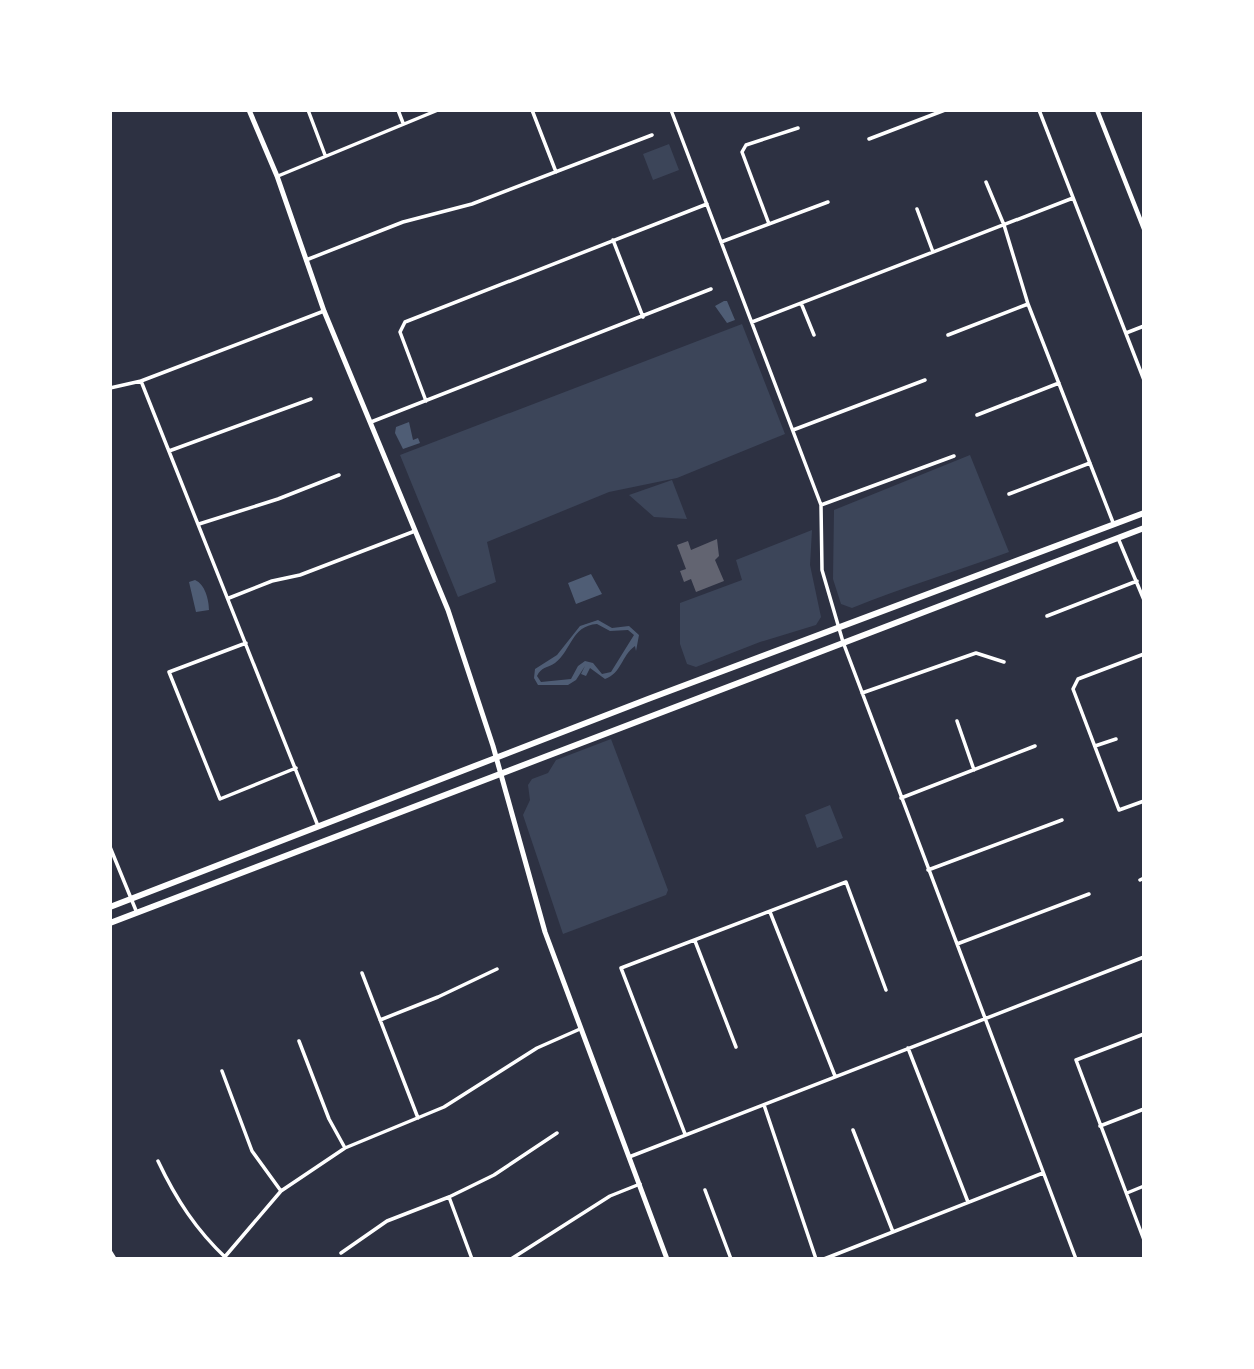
<svg xmlns="http://www.w3.org/2000/svg" width="1254" height="1369" viewBox="0 0 1254 1369" font-family="Barlow,sans-serif">
	<rect width="100%" height="100%" fill="#2d3142"/>
	<path fill="#3c4559" d="M669,144L679,170L653,180L643,154Z
		M742,324L785,434L677,478L609,492L487,542L496,582L458,597L400,455Z
		M970,455L1009,552C957,571 904,587 852,608L841,604L833,579L834,510Z
		M672,480L687,519L654,517L629,495Z
		M812,530L810,565L821,617L816,625L760,642L696,667L687,664L680,644V603L742,580L736,560Z
		M611,739L668,890L666,895L563,934L523,815L530,800L528,785L532,779L548,773L556,760Z
		M830,805L843,838L817,848L805,815Z"/>
	<path fill="#4f5d75" fill-rule="evenodd" d="M724,301H727L735,320L727,323L715,306Z
		M409,422L413,440L418,438L420,443L403,449L395,433L396,427Z
		M591,574L602,594L576,604L568,583Z
		M195,580C205,584 209,600 209,610L196,612L189,582Z
		M598,620L612,628L629,626L639,635L636,651L635,646C621,656 622,673 605,679L590,668L586,676L581,674L585,666L576,680L568,685H538L534,678L535,669L557,655L580,626ZM597,624L610,631L628,630L634,635L611,672L602,674L593,663L585,661L578,666L571,679L541,682L537,676C541,667 547,668 555,663C572,650 571,626 597,624Z"/>
	<path fill="#626471" d="M717,539L719,556L715,560L724,581L696,592L691,579L684,582L680,571L686,569L677,545L688,541L691,550Z"/>
	<g fill="none" stroke-linecap="round" stroke-linejoin="round">
		<path stroke="#fff" stroke-width="3.5" d="M308,110L325,155
			M398,110L403,123
			M532,110L556,172
			M671,110L821,505L822,570L843,642L1076,1259
			M1039,110L1144,380
			M869,139L945,110
			M278,176L438,110
			M986,182L1004,225L1028,304L1114,525
			M917,209L933,252
			M769,224L742,152L746,145L798,128
			M613,240L643,317
			M721,242L828,202
			M306,260L403,222L472,204L652,135
			M801,303L814,335
			M752,322L1073,198
			M1126,333L1144,326
			M948,335L1028,304
			M141,381L318,826
			M110,388L141,381L324,311
			M426,401L400,332L405,322L707,204
			M977,415L1059,383
			M371,422L711,289
			M793,430L925,380
			M169,451L311,399
			M1009,494L1090,463
			M821,505L954,456
			M199,524L278,499L339,475
			M1118,538L1144,600
			M229,598L272,581L300,575L415,531
			M1047,616L1137,581
			M246,643L169,672L220,799L296,768
			M1144,654L1078,679L1073,689L1119,810L1144,801
			M862,693L976,653L1004,662
			M957,721L974,770
			M1095,746L1116,739
			M901,798L1035,746
			M110,847L137,913
			M928,870L1062,820
			M1140,880L1144,878
			M770,912L835,1076
			M695,941L736,1047
			M957,944L1089,894
			M362,973L418,1118
			M380,1020L438,997L497,969
			M1144,1034L1076,1060L1144,1240
			M299,1041L329,1119L345,1148
			M908,1048L968,1202
			M222,1071L252,1151L281,1191
			M764,1105L816,1259
			M1100,1126L1144,1109
			M853,1130L893,1232
			M685,1134L621,968L846,882L886,990
			M629,1157L1144,957
			M158,1161C176,1199 196,1230 227,1259
			M705,1190L731,1259
			M1127,1193L1144,1186
			M449,1197L472,1259
			M110,1251L115,1259
			M341,1253L387,1221L449,1197L494,1175L557,1133
			M223,1259L281,1191L345,1148L444,1107L537,1048L580,1029
			M511,1259L610,1196L640,1184
			M824,1259L1043,1173"/>
		<path stroke="#fff" stroke-width="4.5" d="M1097,110L1144,229"/>
		<path stroke="#fff" stroke-width="5" d="M249,110L277,176L324,311L448,610L493,746L545,932L667,1259"/>
		<path stroke="#fff" stroke-width="6" d="M110,907L648,699L1144,513
			M110,923L1144,528"/>
	</g>
	<rect width="1254" height="1369" fill="none" stroke="#ffffff" stroke-width="224"/>
</svg>
